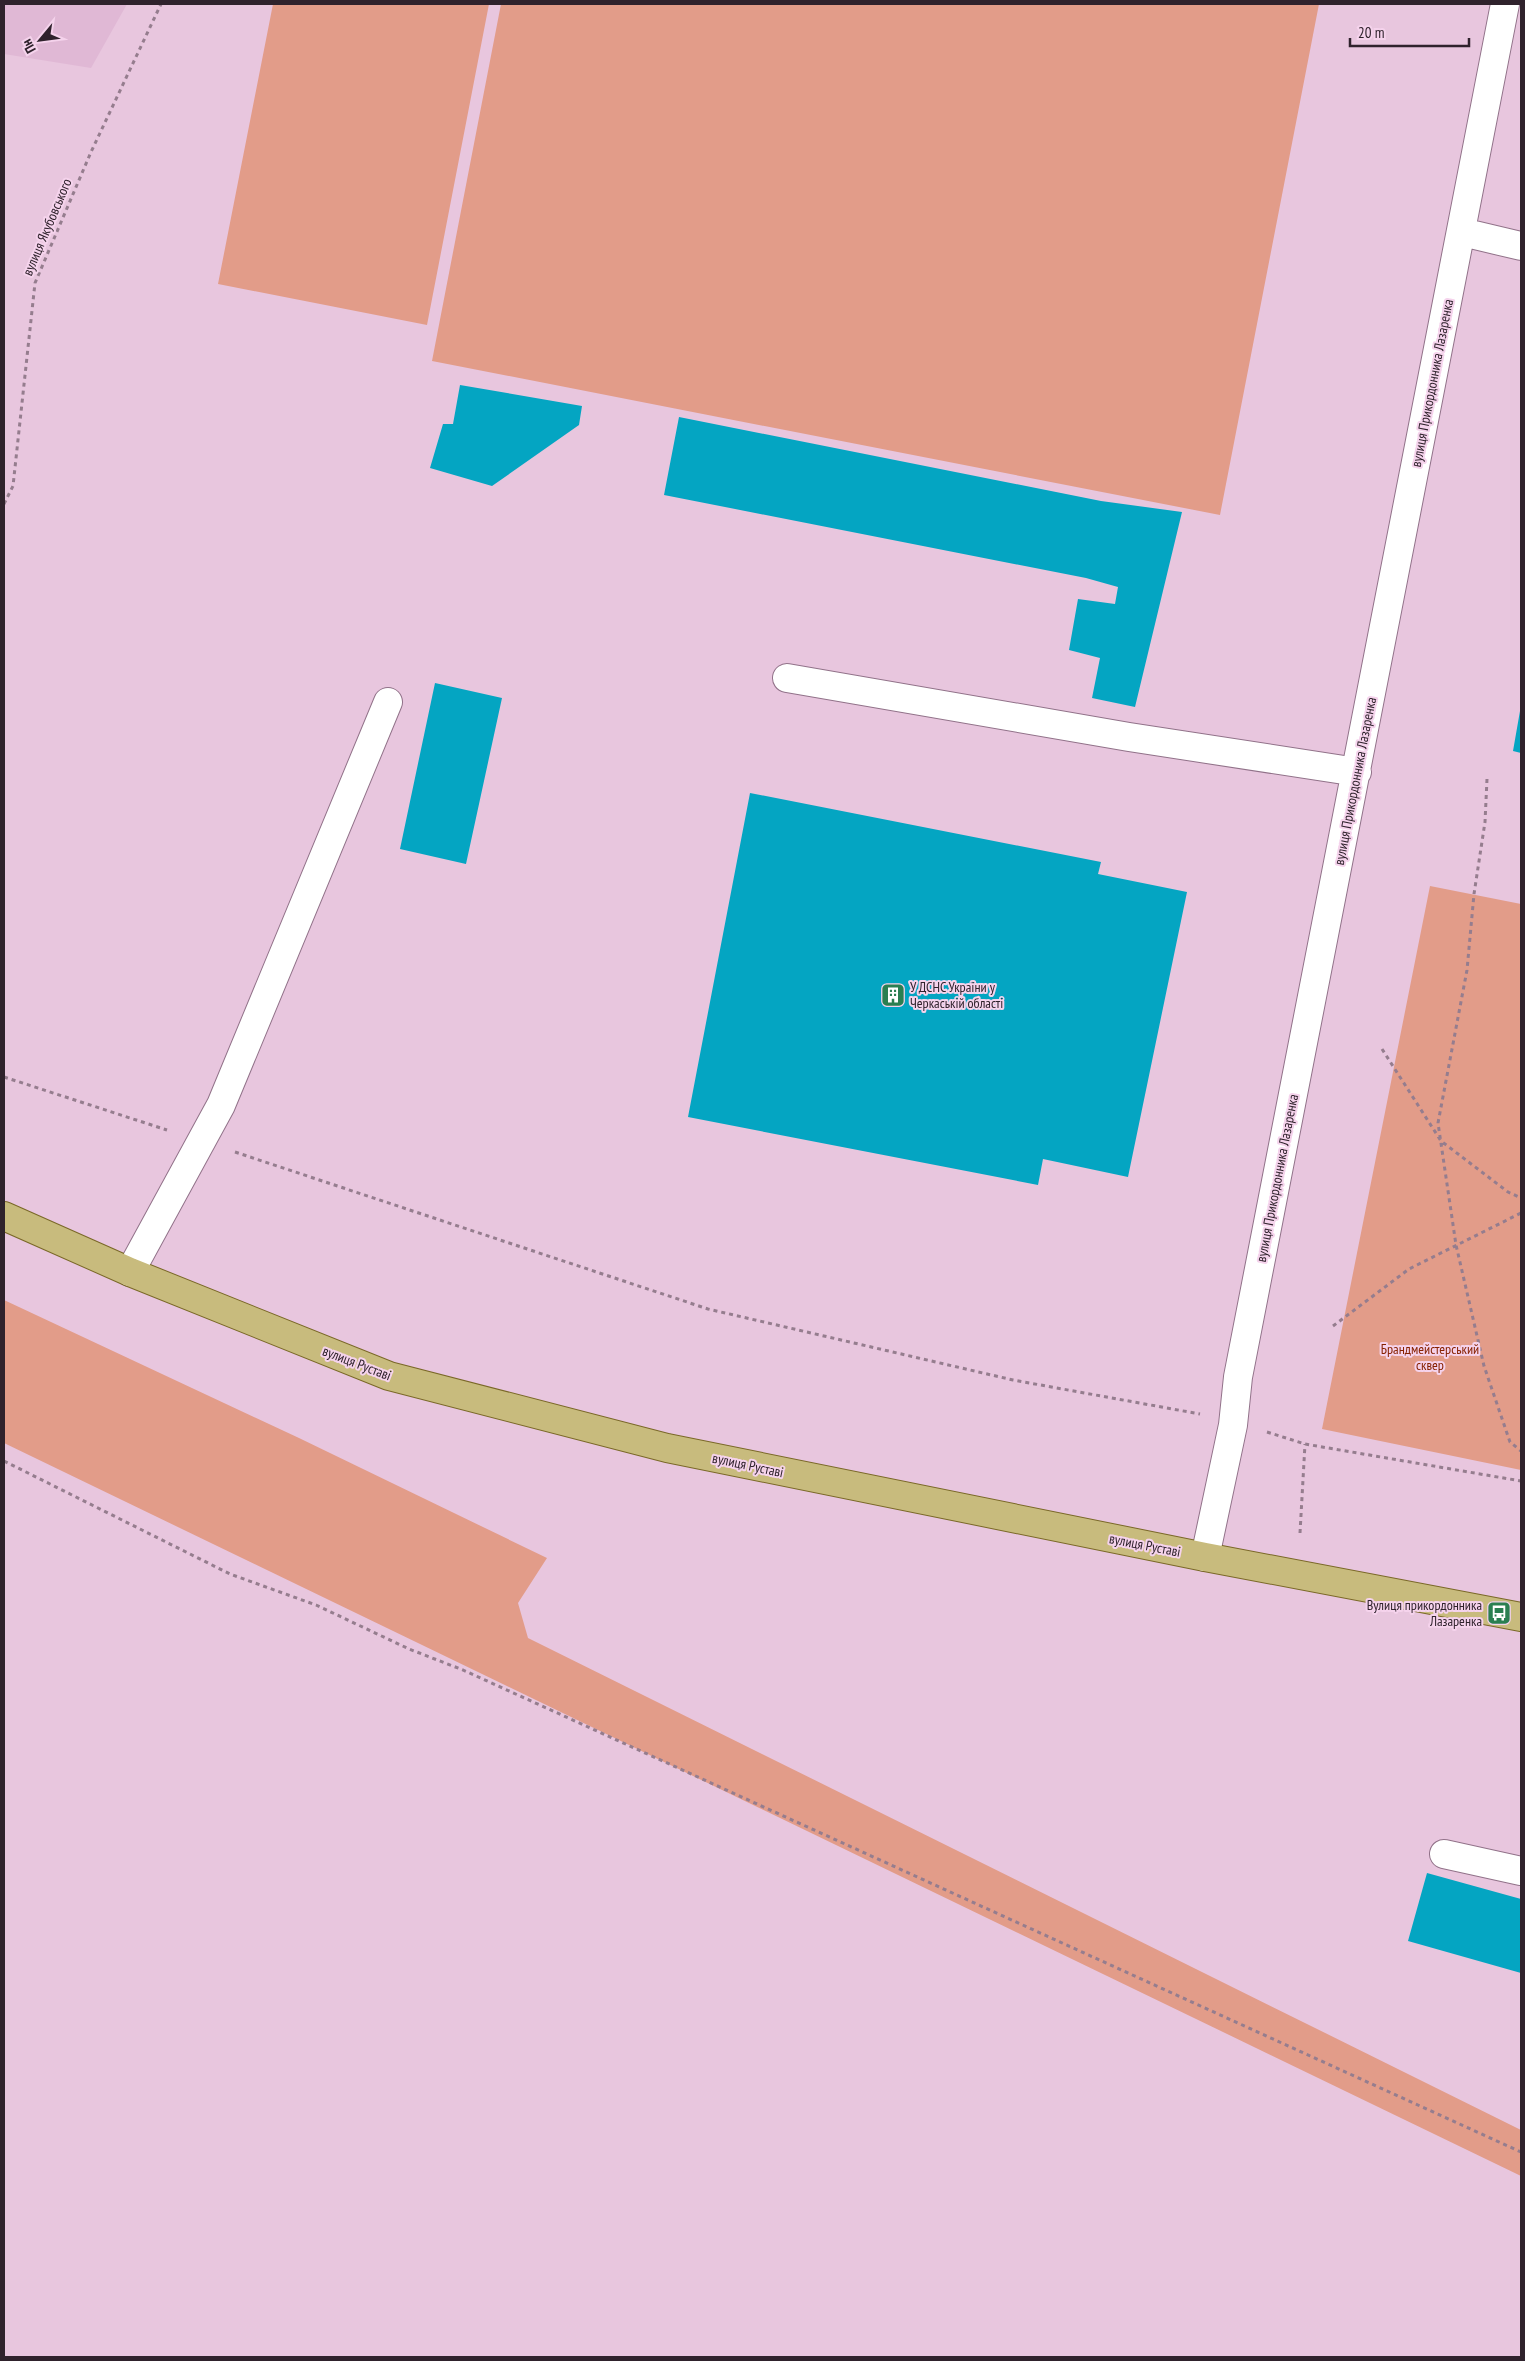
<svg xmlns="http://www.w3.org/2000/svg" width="1525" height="2361" viewBox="0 0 1525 2361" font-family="'PT Sans Narrow',sans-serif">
	<rect width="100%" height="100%" fill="#e8c6de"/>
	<path fill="#e0b8d5" d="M4,4H127L91,68L4,54Z"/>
	<path fill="#e29c89" d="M273,4H489L427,325L218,284Z
		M501,4H1319L1220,515L432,361Z
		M1430,886L1521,904V1470L1322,1429Z
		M4,1300L299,1438L547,1558L518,1603L528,1638L1521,2130V2176L4,1443Z"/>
	<path fill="#04a5c2" d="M460,385L582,406L579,425L492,486L430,468L443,424H453Z
		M679,417L1101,501L1182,512L1135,707L1092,698L1100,658L1069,650L1078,599L1115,604L1118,587L1086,578L664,495Z
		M435,683L502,698L466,864L400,849Z
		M1520,711L1521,712V753L1513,751Z
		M750,793L1101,862L1098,874L1187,892L1128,1177L1043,1159L1038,1185L688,1117Z
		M1427,1873L1521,1899V1973L1408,1941Z"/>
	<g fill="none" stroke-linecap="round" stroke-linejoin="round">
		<g stroke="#917289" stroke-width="30">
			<path id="minor" d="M1462,232L1521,246
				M787,678L1129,737L1357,772
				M130,1272L221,1105L388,702
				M1205,1557L1233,1425L1238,1377L1505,4
				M1444,1854L1521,1871"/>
		</g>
		<g stroke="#7a6828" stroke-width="30">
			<path id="major" d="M4,1216L130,1272L389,1376L667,1448L1205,1557L1521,1617"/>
		</g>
		<path stroke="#957d8e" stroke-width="3" stroke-dasharray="4 4" stroke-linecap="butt" d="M4,504L13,486L35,283L91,152L161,4
			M1487,779L1485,822L1474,894L1467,970L1438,1123L1456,1245L1484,1366L1510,1442L1521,1451
			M1382,1049L1441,1141L1508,1192L1521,1198
			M4,1077L167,1130
			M235,1152L708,1309L1013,1380L1200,1414
			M1333,1326L1409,1269L1521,1213
			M1267,1432L1305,1444L1521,1481
			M4,1461L230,1574L316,1605L409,1649L463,1670L1521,2152
			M1300,1533L1305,1444"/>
		<use href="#minor" stroke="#fff" stroke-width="28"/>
		<use href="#major" stroke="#c8bb7d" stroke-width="28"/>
	</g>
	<defs>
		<g id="building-square" transform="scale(1.25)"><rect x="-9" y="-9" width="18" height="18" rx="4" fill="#2a7f51" stroke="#f5d3ec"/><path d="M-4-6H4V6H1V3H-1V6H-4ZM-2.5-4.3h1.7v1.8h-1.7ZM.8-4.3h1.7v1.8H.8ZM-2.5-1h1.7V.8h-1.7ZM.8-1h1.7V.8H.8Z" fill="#fff"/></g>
		<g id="bus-square" transform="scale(1.25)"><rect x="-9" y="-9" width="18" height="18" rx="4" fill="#2a7f51" stroke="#f5d3ec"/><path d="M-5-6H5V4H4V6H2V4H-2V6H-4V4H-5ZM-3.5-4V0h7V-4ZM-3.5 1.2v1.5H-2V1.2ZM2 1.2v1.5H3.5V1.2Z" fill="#fff"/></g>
	</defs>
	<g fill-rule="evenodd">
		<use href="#building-square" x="893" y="995"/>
		<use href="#bus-square" x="1499" y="1613"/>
	</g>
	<g text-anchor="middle" stroke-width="4" stroke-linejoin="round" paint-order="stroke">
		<g font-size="14" fill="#2f222c" stroke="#f5d3ec">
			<text transform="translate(47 227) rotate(-67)" y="5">вулиця Якубовського</text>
			<text transform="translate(1432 383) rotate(-79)" y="5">вулиця Прикордонника Лазаренка</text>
			<text transform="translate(1355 781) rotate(-79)" y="5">вулиця Прикордонника Лазаренка</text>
			<text transform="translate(1277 1178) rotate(-79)" y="5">вулиця Прикордонника Лазаренка</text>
			<text transform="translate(357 1363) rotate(21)" y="5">вулиця Руставі</text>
			<text transform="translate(748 1465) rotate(12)" y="5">вулиця Руставі</text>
			<text transform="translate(1145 1545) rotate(11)" y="5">вулиця Руставі</text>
		</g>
		<g font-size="14" fill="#2f222c" stroke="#f5d3ec" text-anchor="start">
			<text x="910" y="992">У ДСНС України у<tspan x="910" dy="16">Черкаській області</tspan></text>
			<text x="1482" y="1610" text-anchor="end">Вулиця прикордонника<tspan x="1482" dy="16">Лазаренка</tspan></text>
		</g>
		<g font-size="14" fill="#862100" stroke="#f5d3ec">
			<text x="1430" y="1354">Брандмейстерський<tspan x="1430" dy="16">сквер</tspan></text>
		</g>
	</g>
	<rect width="1525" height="2361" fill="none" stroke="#2f222c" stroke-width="10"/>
	<g transform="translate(40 40) rotate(241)" stroke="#f5d3ec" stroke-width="4" paint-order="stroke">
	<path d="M0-4L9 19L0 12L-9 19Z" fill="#2f222c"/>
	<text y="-8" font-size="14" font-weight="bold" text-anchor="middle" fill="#2f222c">Пн</text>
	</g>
	<path d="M1350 38v8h119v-8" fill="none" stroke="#2f222c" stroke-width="2.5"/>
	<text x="1358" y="38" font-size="15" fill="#2f222c" stroke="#f5d3ec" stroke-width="4" paint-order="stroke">20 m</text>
</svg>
